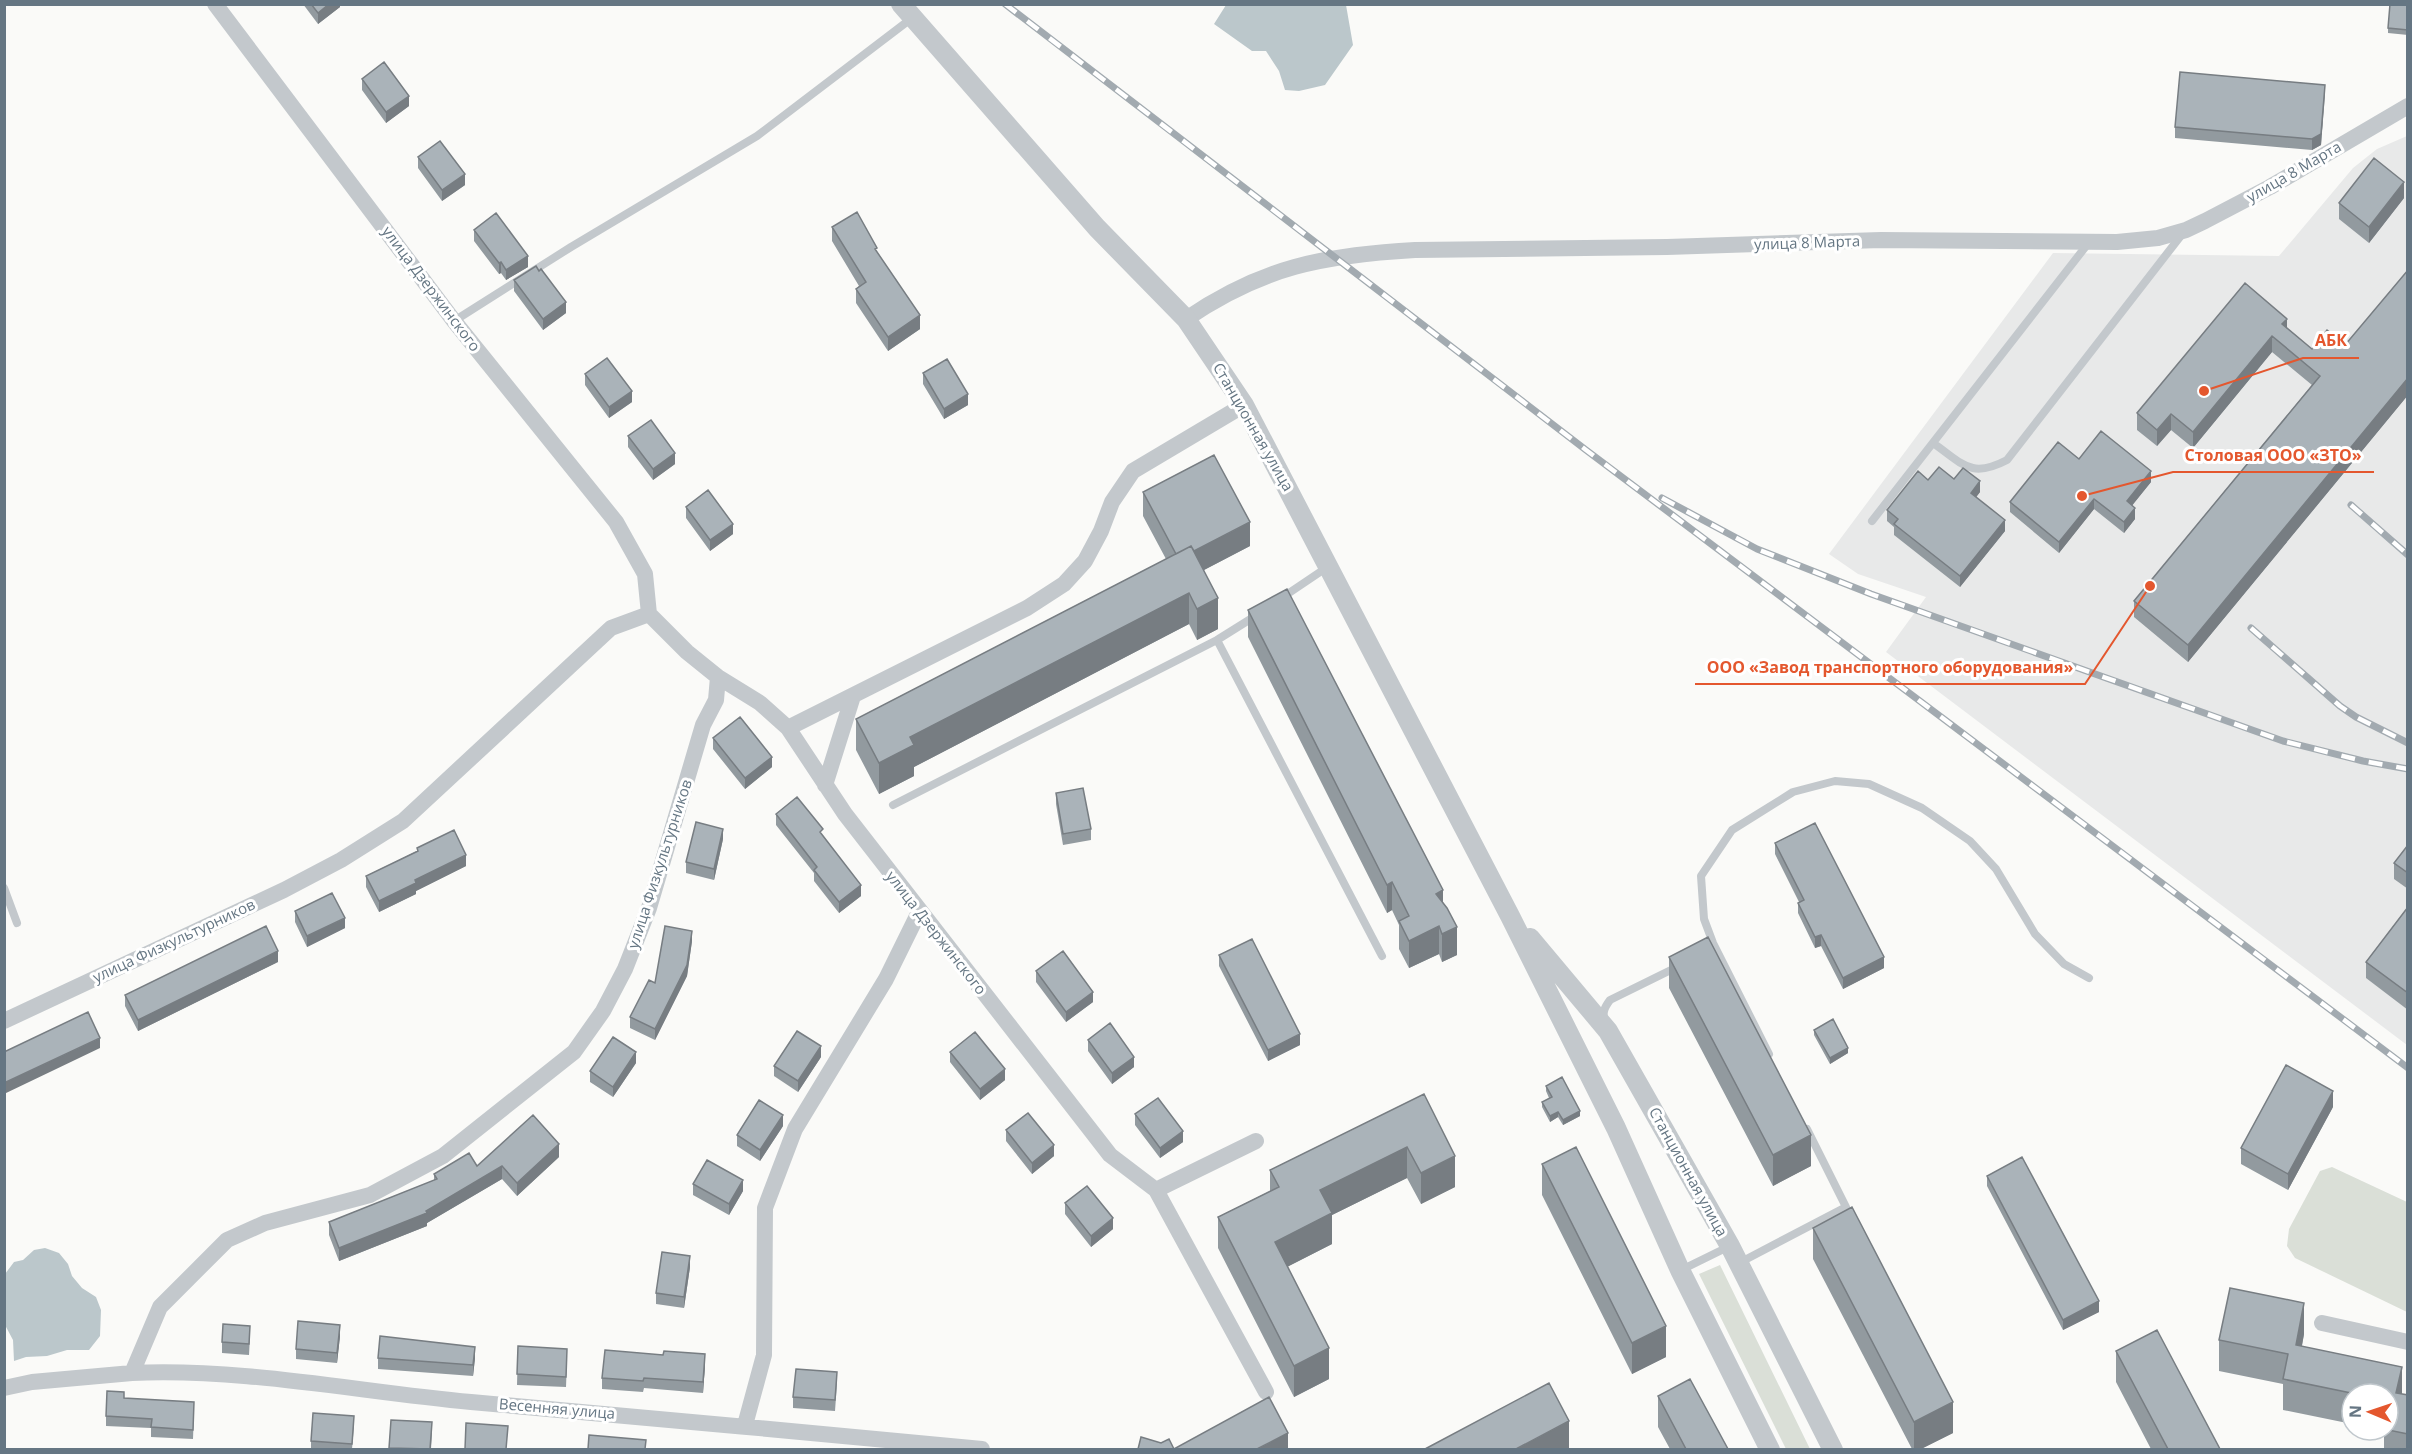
<svg xmlns="http://www.w3.org/2000/svg" width="2412" height="1454" viewBox="0 0 2412 1454" font-family="'Open Sans',sans-serif">
	<rect width="100%" height="100%" fill="#fafaf8"/>
	<path fill="#e8e9e9" d="M2407,136V1045L1886,652L1926,597L1858,574L1829,554L2053,253L2279,256L2353,168L2377,149Z"/>
	<path fill="#dadfd7" d="M2332,1167L2407,1202V1312L2295,1258L2287,1246L2289,1229L2320,1171Z
		M1720,1265L1810,1449H1786L1699,1274Z"/>
	<path fill="#bbc7cb" d="M1226,5H1346L1353,45L1325,85L1299,91L1285,90L1279,71L1266,51H1252L1214,24Z
		M45,1248L59,1253L68,1264L72,1276L82,1288L96,1297L101,1310L100,1336L89,1350H67L47,1356L26,1357L14,1361L13,1340L5,1325V1274L14,1262L23,1260L34,1250Z"/>
	<g fill="none" stroke-linecap="round" stroke-linejoin="round">
		<path stroke="#c3c8cc" stroke-width="8" d="M454,321L571,247L757,136L912,18
			M1933,443C1963,464 1971,479 2007,460L2183,233
			M1872,521L2090,241
			M1280,599L1329,566
			M1217,640L1382,956
			M893,805L1217,640L1257,615
			M4,888L17,923
			M1605,1022C1602,1013 1604,1008 1610,1000L1679,966
			M1769,1054L1713,943L1704,919L1701,876L1732,830L1793,792L1835,781L1869,784L1922,808L1970,841L1996,869L2035,934L2064,964L2089,978
			M1739,1263L1846,1207L1807,1129
			M1681,1270L1730,1246"/>
		<path stroke="#c3c8cc" stroke-width="16" d="M1186,319C1262,267 1324,255 1415,250L1667,247L1881,240L2117,242L2158,238L2186,230L2205,221L2270,187L2408,106
			M718,677L760,703L788,728L845,814L1110,1155L1156,1190L1266,1392
			M788,728L1027,608L1064,584L1085,561L1101,531L1112,502L1133,471L1244,405
			M825,785L853,696
			M4,1021L284,890L341,860L403,821L611,628L649,614L645,574L616,522L454,321L215,4
			M1156,1190L1256,1141
			M2322,1323L2408,1342
			M132,1373C246,1368 359,1392 471,1402C641,1418 812,1432 982,1449
			M4,1388L32,1382L132,1373L160,1307L227,1240L265,1223L370,1195L443,1156L574,1052L603,1011L625,969L649,908L703,725L716,700L718,677L687,652L649,614
			M745,1425L764,1355L765,1208L795,1129L886,979L919,912"/>
		<path stroke="#c3c8cc" stroke-width="20" d="M901,4L1097,228L1186,319L1244,405L1510,916L1616,1128L1680,1270L1770,1450
			M1530,938L1608,1031L1730,1246L1833,1450"/>
		<g stroke="#a2aab0" stroke-width="7">
			<path id="rail" d="M1005,4L1586,450L2408,1068
				M1662,498L1757,549L1871,594L2283,741L2363,761L2408,769
				M2351,505L2408,555
				M2251,628L2340,706L2356,717L2408,743"/>
		</g>
		<use href="#rail" stroke="#fff" stroke-width="4.5" stroke-dasharray="14" stroke-linecap="butt"/>
	</g>
	<path fill="#929a9f" d="M303,4H340V7L318,24Z
		M2408,4V35L2388,33V28Z
		M362,79L409,106L386,123L362,90Z
		M2325,95L2321,145L2312,150L2175,138V127Z
		M418,157L465,185L442,201L418,168Z
		M2404,198L2369,243L2339,219V203Z
		M832,227L877,252L920,329L888,351L856,303V289L859,286L832,241Z
		M474,230L528,267L506,280L501,273L499,274L474,241Z
		M2408,270V395L2188,662L2134,617V601L2312,385L2272,352L2193,448L2171,430L2157,446L2137,430V413L2287,328L2312,349L2345,345Z
		M539,271L566,313L543,330L514,291V280Z
		M923,373L968,405L944,419L923,384Z
		M585,374L632,402L609,418L585,385Z
		M628,436L675,464L653,480L628,447Z
		M2079,459L2151,482L2132,505L2135,519L2124,533L2094,509L2059,553L2010,512V502Z
		M1954,479L1980,492L1976,497L2005,531L1960,587L1894,535V527L1887,521V510L1928,480Z
		M1143,492L1250,546L1204,570L1218,629L1197,640L1189,624L914,767V776L879,794L856,750V719L1166,559L1143,516Z
		M686,507L733,534L710,551L686,518Z
		M1248,610L1443,902L1457,955L1442,962L1439,954L1409,968L1399,949V925L1392,910L1387,913L1248,637Z
		M713,738L772,767L745,789L713,749Z
		M1056,793L1091,829V840L1063,845L1056,804Z
		M776,814L823,836L861,896L839,913L814,881V873L776,825Z
		M723,839L714,880L686,873V862Z
		M1775,843L1884,968L1843,989L1821,946L1815,948L1798,913V903L1799,902L1775,854Z
		M2408,845V889L2394,879V863Z
		M417,848L466,866L416,891V894L379,912L366,887V876L417,851Z
		M2408,907V1010L2366,978V962Z
		M295,911L345,928L307,947L295,922Z
		M692,941L687,976L655,1040L630,1028V1017L655,983Z
		M1219,955L1300,1045L1268,1061L1219,966Z
		M1669,957L1811,1166L1773,1186L1669,988Z
		M278,962L138,1031L125,1006V995Z
		M1036,971L1093,1002L1066,1022L1036,982Z
		M1814,1030L1848,1053L1830,1064L1814,1035Z
		M1088,1040L1134,1067L1112,1084L1088,1051Z
		M950,1052L1005,1080L980,1100L950,1062Z
		M821,1057L798,1092L774,1076V1066Z
		M636,1063L613,1097L590,1082V1071Z
		M1546,1086L1580,1116L1563,1125L1558,1117L1550,1122L1542,1107V1102L1549,1098L1546,1091Z
		M1424,1094L1455,1187L1421,1204L1407,1178L1332,1215V1244L1287,1267L1329,1379L1294,1397L1218,1248V1217L1270,1191V1170Z
		M2333,1107L2288,1190L2241,1164V1148Z
		M1135,1114L1183,1142L1160,1158L1135,1125Z
		M783,1126L760,1161L737,1146V1135Z
		M1006,1130L1054,1156L1032,1174L1006,1141Z
		M559,1157L517,1196L502,1179L427,1223V1226L339,1261L329,1235V1222L434,1180V1174L477,1166Z
		M1542,1164L1666,1357L1632,1374L1542,1195Z
		M1987,1176L2099,1312L2063,1330L1987,1186Z
		M693,1184L743,1191L729,1215L693,1195Z
		M1065,1203L1113,1229L1091,1247L1065,1214Z
		M1813,1228L1953,1433L1921,1449H1912L1813,1259Z
		M690,1267L684,1308L656,1304V1293Z
		M2304,1334L2302,1346L2402,1394L2408,1395V1449H2384V1431L2381,1430H2388V1394H2352V1424L2283,1410V1384L2219,1371V1340Z
		M250,1336L249,1355L222,1353V1342Z
		M340,1336L337,1363L296,1359V1349Z
		M518,1346L567,1360L566,1387L517,1385Z
		M2116,1351L2220,1449H2151L2116,1382Z
		M378,1358H475L473,1376L378,1369Z
		M705,1365L703,1393L644,1388L643,1392L602,1389V1378Z
		M837,1383L835,1411L793,1408V1397Z
		M1658,1396L1728,1449H1670L1658,1427Z
		M124,1398L194,1411L193,1439L151,1437V1428L106,1426V1416Z
		M391,1420L432,1433L431,1449H389Z
		M354,1426L352,1449H311V1441Z"/>
	<path fill="#777d82" d="M329,4H340V7L318,24V13Z
		M2325,85L2321,145L2312,150V139Z
		M409,96V106L386,123V112Z
		M465,174V185L442,201V190Z
		M2404,182V198L2369,243V227Z
		M528,256V267L506,280V270Z
		M501,262V273L499,274V263Z
		M566,302V313L543,330V319Z
		M920,315V329L888,351V337Z
		M2287,319V335L2282,324Z
		M2272,336V352L2193,448V432Z
		M2408,378V395L2188,662V645Z
		M632,391V402L609,418V407Z
		M968,394V405L944,419V409Z
		M2171,414V430L2157,446V430Z
		M675,453V464L653,480V469Z
		M2151,471V482L2127,512V501Z
		M1980,481V492L1971,504V493Z
		M2094,499V509L2059,553V542Z
		M2135,508V519L2124,533V522Z
		M2005,520V531L1960,587V576Z
		M1250,522V546L1179,583V559Z
		M733,524V534L710,551V540Z
		M1189,593V624L914,767V776L879,794V763L910,737Z
		M1218,598V629L1197,640V609Z
		M772,757V767L745,789V778Z
		M723,829V839L714,880V869Z
		M466,855V866L416,891V894L379,912V901L415,880Z
		M1392,882V910L1387,913V885Z
		M861,885V896L839,913V902Z
		M1443,890V918L1436,894Z
		M345,918V928L307,947V936Z
		M1439,926V954L1409,968V941Z
		M1457,927V955L1442,962V934Z
		M692,931V941L687,976L655,1040V1029Z
		M1821,935V946L1815,948V937Z
		M278,951V962L138,1031V1020Z
		M1884,957V968L1843,989V978Z
		M1093,992V1002L1066,1022V1012Z
		M1300,1034V1045L1268,1061V1050Z
		M100,1038V1048L4,1094V1083Z
		M821,1046V1057L798,1092V1081Z
		M1848,1048V1053L1830,1064V1058Z
		M636,1052V1063L613,1097V1087Z
		M1134,1057V1067L1112,1084V1073Z
		M1005,1069V1080L980,1100V1089Z
		M2333,1091V1107L2288,1190V1174Z
		M1580,1111V1116L1563,1125V1120Z
		M1558,1112V1117L1550,1122V1116Z
		M783,1115V1126L760,1161V1150Z
		M1183,1131V1142L1160,1158V1148Z
		M1811,1135V1166L1773,1186V1155Z
		M559,1144V1157L517,1196V1183Z
		M1054,1145V1156L1032,1174V1163Z
		M1407,1147V1178L1332,1215V1244L1275,1273V1242L1320,1190Z
		M1455,1156V1187L1421,1204V1173Z
		M502,1166V1179L427,1223V1226L339,1261V1248L426,1211Z
		M743,1180V1191L729,1215V1204Z
		M1113,1218V1229L1091,1247V1236Z
		M690,1256V1267L684,1308V1297Z
		M2099,1301V1312L2063,1330V1320Z
		M2304,1303V1334L2296,1376V1345Z
		M340,1325V1336L337,1363V1353Z
		M1666,1326V1357L1632,1374V1343Z
		M475,1347V1358L473,1376V1365Z
		M1329,1348V1379L1294,1397V1366Z
		M705,1354V1365L703,1393V1382Z
		M2402,1367V1398L2396,1393Z
		M1953,1402V1433L1921,1449H1914V1422Z
		M1569,1421V1449H1516Z
		M1288,1433V1449H1257Z"/>
	<path fill="#aab3b9" stroke="#777d82" stroke-width="1.5" d="M311,4H329L318,13Z
		M2390,4H2408V30L2388,28Z
		M384,62L409,96L386,112L362,79Z
		M2180,72L2325,85L2321,134L2312,139L2175,127Z
		M440,141L465,174L442,190L418,157Z
		M2374,158L2404,182L2369,227L2339,203Z
		M857,212L877,248L875,249L920,315L888,337L856,289L866,282L832,227Z
		M496,213L528,256L506,270L501,262L499,263L474,230Z
		M536,266L539,271L541,269L566,302L543,319L514,280Z
		M2408,270V378L2188,645L2134,601L2320,376L2272,336L2193,432L2171,414L2157,430L2137,413L2245,283L2287,319L2282,324L2312,349L2327,330L2345,345Z
		M607,358L632,391L609,407L585,374Z
		M947,359L968,394L944,409L923,373Z
		M651,420L675,453L653,469L628,436Z
		M2101,431L2151,471L2127,501L2135,508L2124,522L2094,499L2059,542L2010,502L2058,442L2079,459Z
		M1214,455L1250,522L1194,551L1191,546L1176,554L1143,492Z
		M1939,467L1954,479L1963,468L1980,481L1971,493L2005,520L1960,576L1894,524L1898,519L1887,510L1918,471L1928,480Z
		M708,490L733,524L710,540L686,507Z
		M1191,546L1218,598L1197,609L1189,593L910,737L914,745L879,763L856,719Z
		M1287,589L1443,890L1436,894L1447,908L1457,927L1442,934L1439,926L1409,941L1399,921L1409,916L1392,882L1387,885L1248,610Z
		M740,717L772,757L745,778L713,738Z
		M1083,788L1091,829L1063,834L1056,793Z
		M797,797L823,829L820,832L861,885L839,902L814,870L817,867L776,814Z
		M696,822L723,829L714,869L686,862Z
		M1815,823L1884,957L1843,978L1821,935L1815,937L1798,903L1804,900L1775,843Z
		M454,830L466,855L415,880L416,883L379,901L366,876L418,851L417,848Z
		M2408,845V873L2394,863Z
		M332,893L345,918L307,936L295,911Z
		M2408,907V993L2366,962Z
		M266,926L278,951L138,1020L125,995Z
		M665,926L692,931L687,965L655,1029L630,1017L649,980L655,983Z
		M1708,937L1811,1135L1773,1155L1669,957Z
		M1252,939L1300,1034L1268,1050L1219,955Z
		M1063,951L1093,992L1066,1012L1036,971Z
		M88,1012L100,1038L4,1083V1052Z
		M1833,1019L1848,1048L1830,1058L1814,1030Z
		M1110,1023L1134,1057L1112,1073L1088,1040Z
		M797,1031L821,1046L798,1081L774,1066Z
		M975,1032L1005,1069L980,1089L950,1052Z
		M613,1037L636,1052L613,1087L590,1071Z
		M2286,1065L2333,1091L2288,1174L2241,1148Z
		M1562,1077L1580,1111L1563,1120L1558,1112L1550,1116L1542,1102L1552,1097L1546,1086Z
		M1424,1094L1455,1156L1421,1173L1407,1147L1320,1190L1332,1213L1275,1242L1329,1348L1294,1366L1218,1217L1279,1187L1270,1170Z
		M1158,1098L1183,1131L1160,1148L1135,1114Z
		M759,1100L783,1115L760,1150L737,1135Z
		M1028,1113L1054,1145L1032,1163L1006,1130Z
		M533,1115L559,1144L517,1183L502,1166L426,1211L427,1213L339,1248L329,1222L437,1179L434,1174L469,1153L477,1166Z
		M1576,1147L1666,1326L1632,1343L1542,1164Z
		M2022,1157L2099,1301L2063,1320L1987,1176Z
		M707,1160L743,1180L729,1204L693,1184Z
		M1087,1186L1113,1218L1091,1236L1065,1203Z
		M1852,1207L1953,1402L1914,1422L1813,1228Z
		M662,1252L690,1256L684,1297L656,1293Z
		M2230,1288L2304,1303L2296,1345L2402,1367L2396,1393L2408,1395V1434L2388,1430V1409L2390,1401H2388V1394H2356L2283,1379L2288,1354L2219,1340Z
		M298,1321L340,1325L337,1353L296,1349Z
		M223,1324L250,1326L249,1344L222,1342Z
		M2157,1330L2220,1449H2168L2116,1351Z
		M380,1336L475,1347L473,1365L378,1358Z
		M518,1346L567,1349L566,1377L517,1374Z
		M605,1350L663,1355L664,1351L705,1354L703,1382L644,1378L643,1381L602,1378Z
		M796,1369L837,1372L835,1400L793,1397Z
		M1690,1379L1728,1449H1686L1658,1396Z
		M1549,1383L1569,1421L1516,1449H1425Z
		M107,1391L124,1392V1398L194,1402L193,1430L151,1427L152,1419L106,1416Z
		M1269,1397L1288,1433L1257,1449H1138L1141,1437L1161,1443L1169,1439L1174,1449Z
		M313,1413L354,1416L352,1444L311,1441Z
		M391,1420L432,1422L430,1449L389,1448Z
		M466,1423L508,1426L506,1449H465Z
		M589,1435L646,1440L645,1449H588Z"/>
	<g text-anchor="middle" stroke-width="6" stroke-linejoin="round" paint-order="stroke">
		<g font-size="15" fill="#657683" stroke="#fff">
			<text transform="translate(2294 172) rotate(-30)" y="5">улица 8 Марта</text>
			<text transform="translate(1807 243) rotate(-2)" y="5">улица 8 Марта</text>
			<text transform="translate(431 289) rotate(53)" y="5">улица Дзержинского</text>
			<text transform="translate(1253 427) rotate(60)" y="5">Станционная улица</text>
			<text transform="translate(660 864) rotate(-72)" y="5">улица Физкультурников</text>
			<text transform="translate(936 933) rotate(52)" y="5">улица Дзержинского</text>
			<text transform="translate(174 941) rotate(-25)" y="5">улица Физкультурников</text>
			<text transform="translate(1688 1172) rotate(61)" y="5">Станционная улица</text>
			<text transform="translate(557 1409) rotate(5)" y="5">Весенняя улица</text>
		</g>
	</g>
	<path fill="none" stroke="#e4572e" stroke-width="2" d="M2204 391L2303 358H2359M2082 496L2173 472H2374M2150 586L2085 684H1695"/>
	<g fill="#e4572e" stroke="#fff" stroke-width="2">
		<circle cx="2204" cy="391" r="6"/>
		<circle cx="2082" cy="496" r="6"/>
		<circle cx="2150" cy="586" r="6"/>
	</g>
	<g font-size="16" text-anchor="middle" font-weight="bold" fill="#e4572e" stroke="#fff" stroke-width="6" stroke-linejoin="round" paint-order="stroke">
		<text x="2331" y="346">АБК</text>
		<text x="2273" y="461">Столовая ООО «ЗТО»</text>
		<text x="1890" y="673">ООО «Завод транспортного оборудования»</text>
	</g>
	<rect width="2412" height="1454" fill="none" stroke="#657683" stroke-width="12"/>
	<g transform="translate(2370 1412) rotate(272)"><circle r="28" fill="#ffffff" stroke="#c1c8cd" stroke-width="1.5"/>
	<path d="M0-4.5L10 22L0 15L-10 22Z" fill="#e4572e"/>
	<text y="-9" font-size="16" font-weight="bold" text-anchor="middle" fill="#657683">N</text>
	</g>
</svg>
